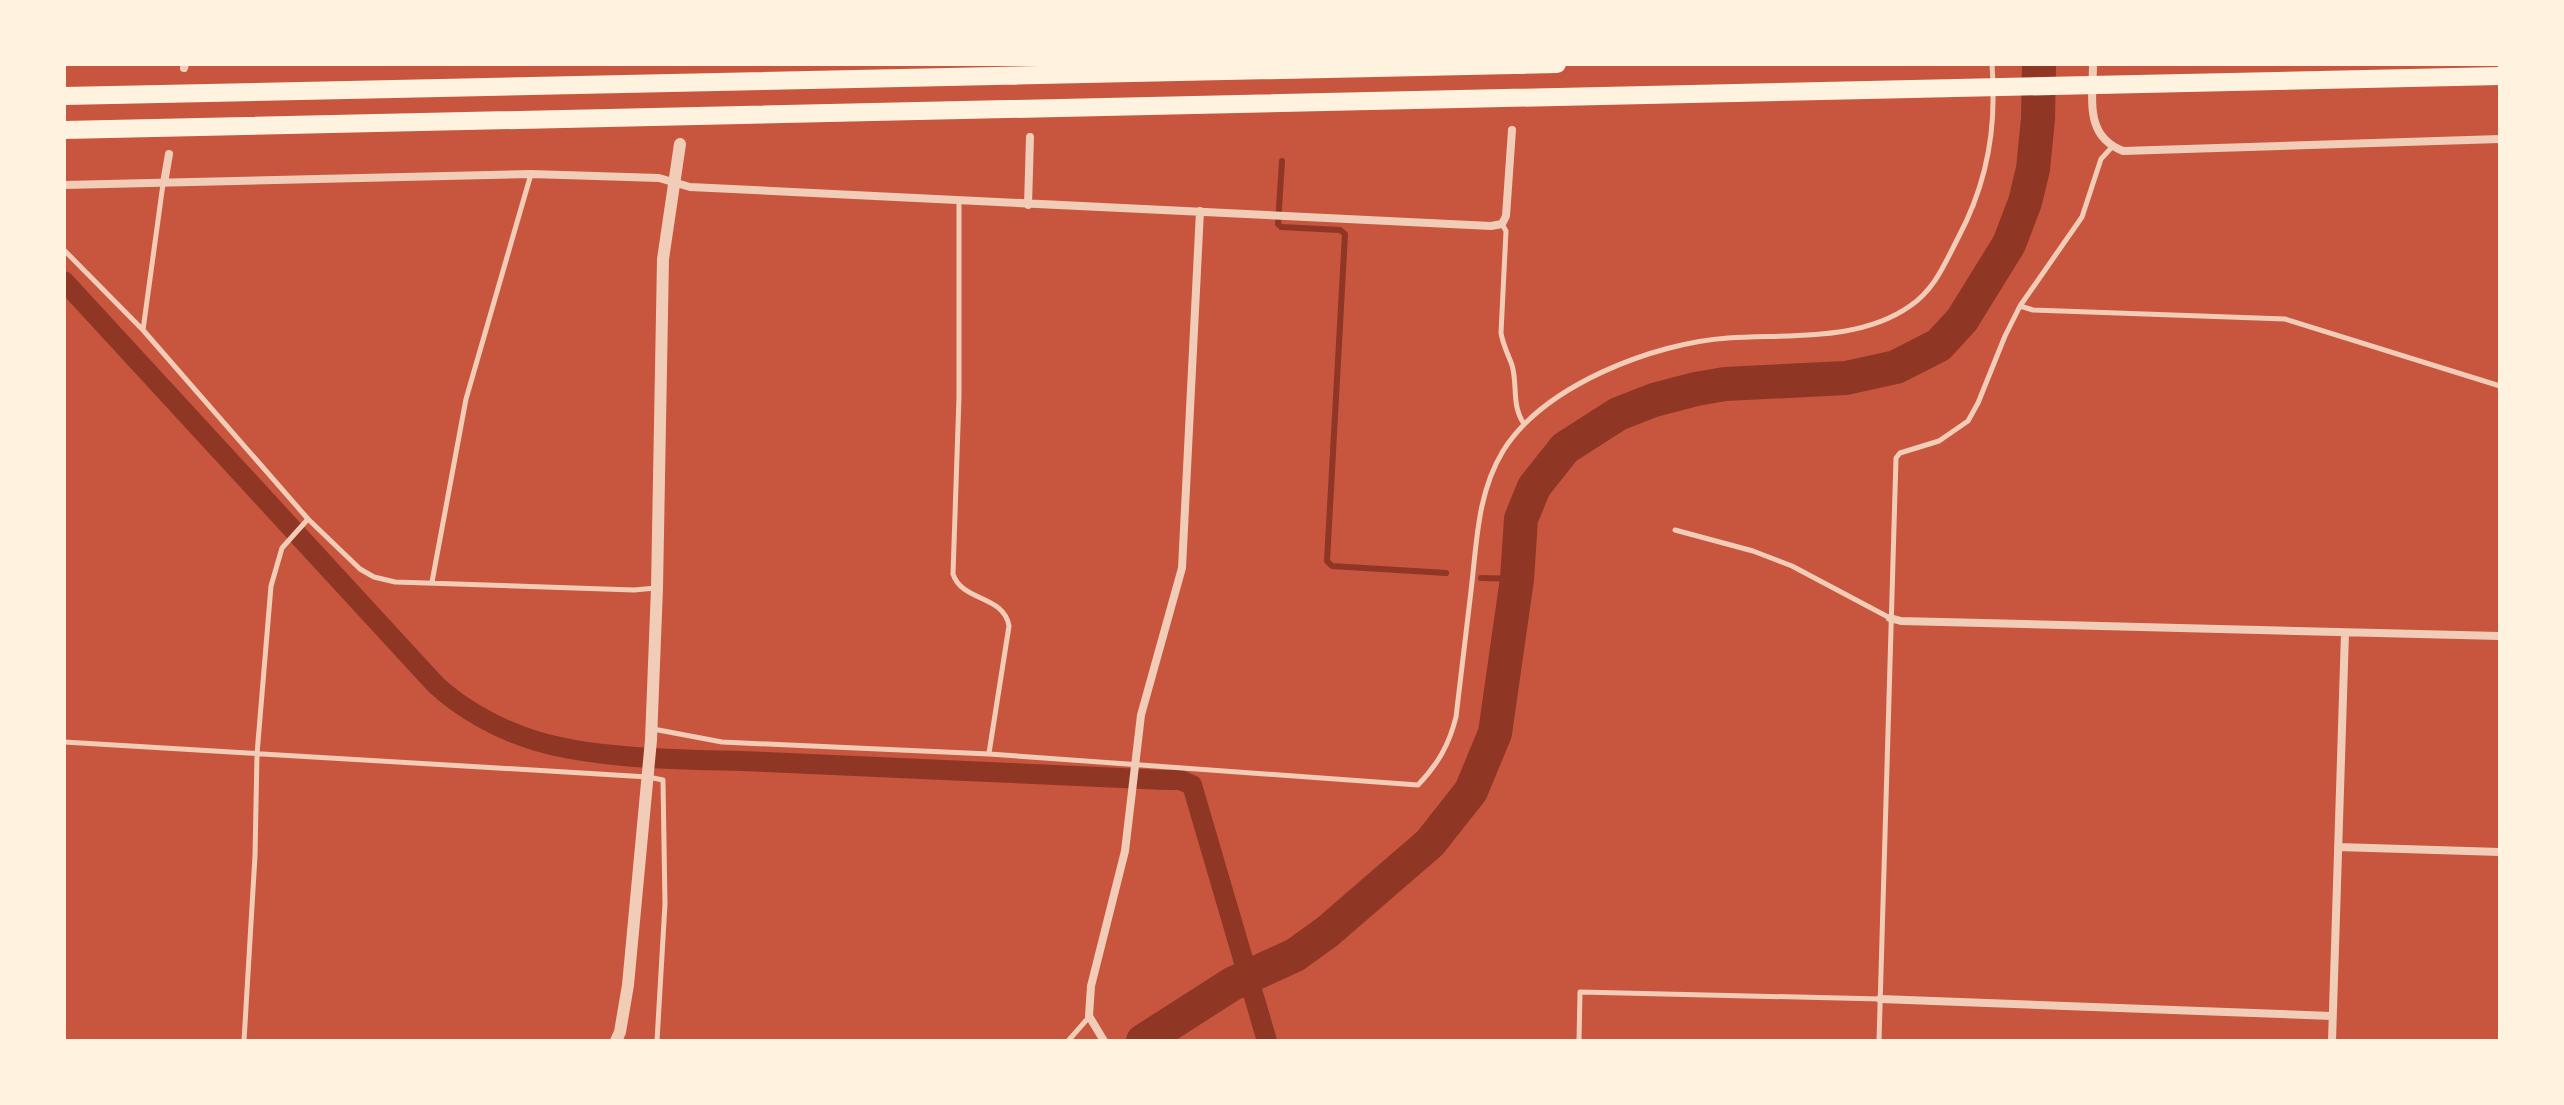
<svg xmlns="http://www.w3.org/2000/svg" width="2564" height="1105" viewBox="0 0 2564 1105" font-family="Montserrat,sans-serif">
	<rect width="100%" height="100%" fill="#c8553d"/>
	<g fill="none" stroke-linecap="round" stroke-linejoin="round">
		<path stroke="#8f3625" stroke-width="6" d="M1282,161L1278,224L1281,227L1340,230L1345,234L1327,561L1332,566L1446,573
			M1481,578L1517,579"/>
		<path stroke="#8f3625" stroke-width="20" d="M64,281L436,685C463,710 500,730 536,741C604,761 694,759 766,762C899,768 1033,774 1166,780H1180L1192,785L1267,1041"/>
		<path stroke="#8f3625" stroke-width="34" d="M1143,1041L1232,984L1295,955L1327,932L1430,843L1471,791L1495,733L1517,579L1521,519L1534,487L1565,448L1618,414L1654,400L1696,389L1725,384L1846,378L1896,367L1939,345L1962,320L2009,244L2025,202L2033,169L2038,119L2039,64"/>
		<path stroke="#f1ccb7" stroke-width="5" d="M1992,64L1993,83
			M959,201V397L953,574C962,602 1004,595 1009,626L989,753
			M1502,224L1506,231L1501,333C1503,345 1508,354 1512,365C1518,386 1511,404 1524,424
			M64,250L143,330L308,519L360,569L374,577L395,582L634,590L656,588
			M2020,306L2033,310L2285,319L2500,386
			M143,330L163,184
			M1675,530L1753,551L1792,566L1890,618
			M432,582L466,399L531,174
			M653,729L722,742L989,754L1418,785C1438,764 1449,745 1456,717C1461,675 1466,633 1471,591C1477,542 1477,494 1503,451C1544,385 1654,343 1728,338C1788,334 1859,342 1910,306C1935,289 1945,263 1958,238C1982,193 1994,144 1993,93
			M64,742L648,777L663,780L665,904L657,1041
			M244,1041L255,856L257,754L271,586L282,548L308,519
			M1068,1041L1089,1017
			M1579,1041L1580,992L1880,999
			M1879,1041L1896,458L1900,453L1939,441L1968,421L1978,403L2005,336L2020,306L2082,217L2101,159L2112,147"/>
		<path stroke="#f1ccb7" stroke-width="8" d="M2093,64C2093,99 2084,136 2123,151L2500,139
			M184,68L185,64
			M164,183L169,154
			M64,185L531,174L659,178L690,187L1491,226L1502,224L1506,216L1512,130
			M1028,205L1030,137
			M1890,618L1901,621L2500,636
			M2338,847L2500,852
			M1880,999L2332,1016
			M1104,1041L1089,1016L1091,986L1125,851L1141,715L1182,568L1200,211
			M2332,1041L2345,633"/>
		<path stroke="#f1ccb7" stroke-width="12" d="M616,1041L620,1032L628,985L651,740L657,588L663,259L680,144"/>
		<path stroke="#fff3e0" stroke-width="18" d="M64,96L1557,64
			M64,130L2500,76"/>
	</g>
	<rect width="2564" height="1105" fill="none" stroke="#fff3e0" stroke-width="132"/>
</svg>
